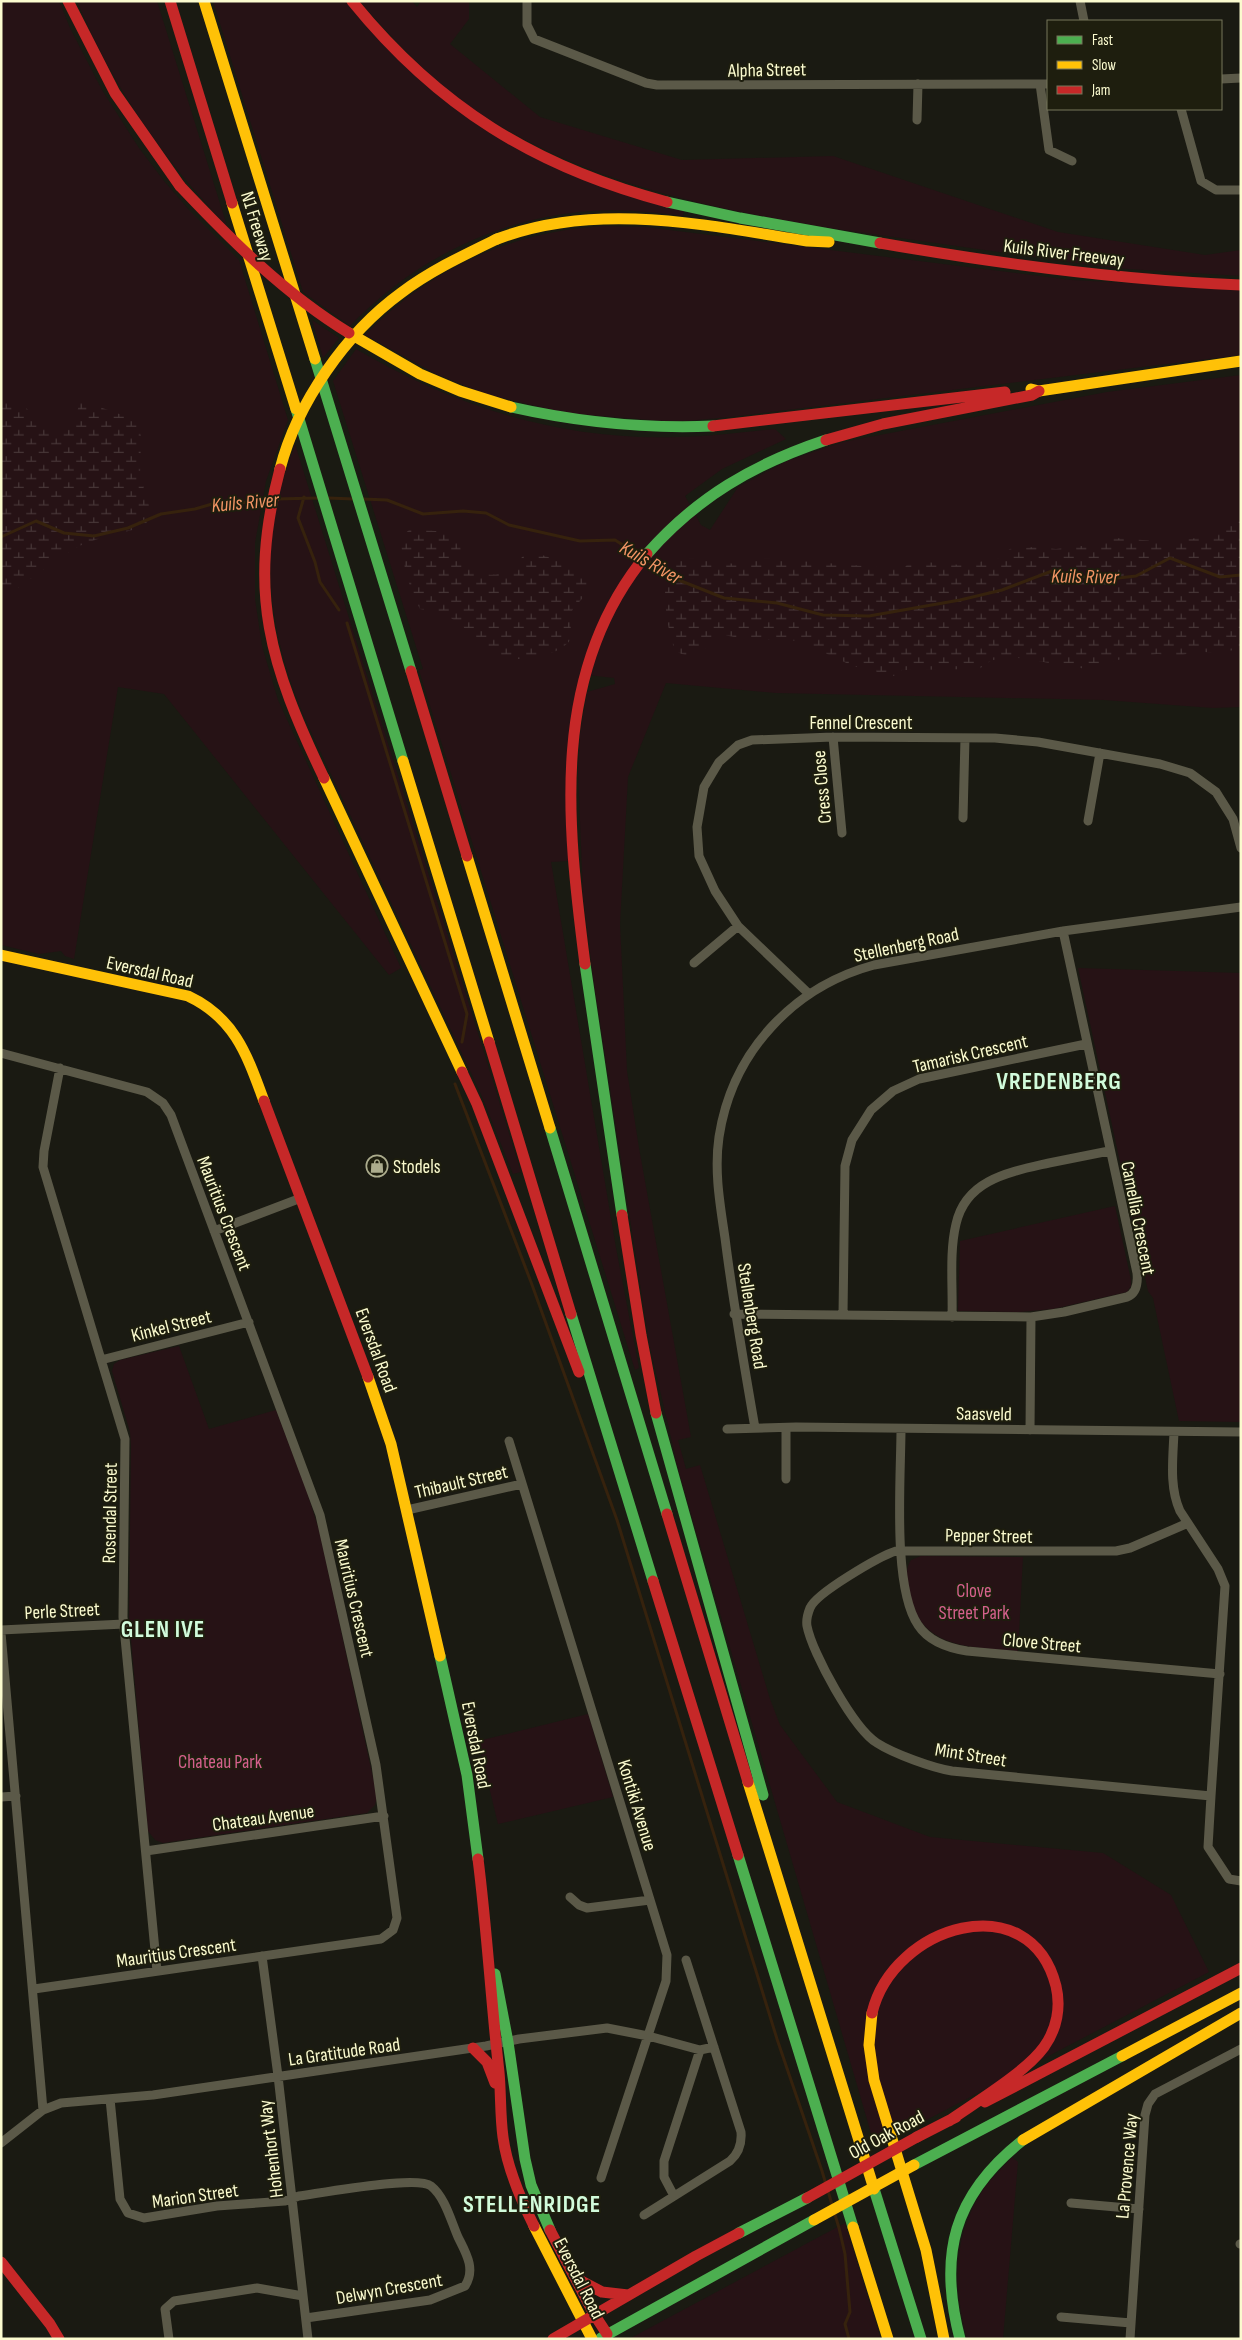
<svg xmlns="http://www.w3.org/2000/svg" width="1242" height="2340" viewBox="0 0 1242 2340" font-family="'Sofia Sans Condensed',sans-serif">
	<defs>
		<pattern id="wetland-marsh" width="20" height="14" patternUnits="userSpaceOnUse" patternTransform="scale(1.25)"><rect width="20" height="14" fill="#261215"/><path d="M1 5h8M5 5V1M11 12h8M15 12V8" fill="none" stroke="#463536"/></pattern>
	</defs>
	<rect width="100%" height="100%" fill="#1a1a12"/>
	<path fill="#261215" d="M1,1H59L70,28L102,90L139,148L164,181L189,210L239,260L288,420L266,481L255,543V599L262,646L278,700L401,968L389,975L164,694L118,687L74,959L65,956L61,951L39,954L1,945Z
		M77,1H157L227,226C164,160 112,86 77,1Z
		M213,1H346L490,134L684,211L683,216C653,212 622,209 592,211C500,217 414,259 350,326L303,292Z
		M359,1H412L417,7L421,1H469V19L450,44L540,117L682,160L833,156L1058,232L1205,255L1241,250V276L1112,268L830,228C708,208 592,184 487,118C438,88 397,43 359,1Z
		M604,226L645,227L1072,280L1241,289V355L730,417L675,422L566,413L486,394L436,374L365,335C429,269 512,231 604,226Z
		M312,320L339,338L323,358Z
		M356,349C455,407 562,441 677,437C710,437 743,432 775,429L786,439L722,469L685,496L701,525L710,530L738,487L787,461L843,442L1107,392L1241,375V707L1213,708L1104,700L776,693L666,683L628,777L620,924L627,1071L639,1148L691,1437L678,1440L686,1469L700,1465L770,1699L780,1725L837,1802L930,1837L1103,1853L1171,1895L1209,1972L875,2147L679,1472L649,1343L593,976L583,896L578,771L580,734L587,692L615,684L614,678L579,674L569,861L551,862L616,1248L639,1368L635,1370L419,670L423,669L333,381Z
		M295,444L521,1172L513,1174L481,1094L307,723C276,653 259,573 279,496C283,478 289,461 295,444Z
		M1078,968L1241,973V1422L1179,1421L1153,1298L1148,1291Z
		M1115,1206L1131,1280V1286L1127,1292L1053,1309L1019,1312L958,1311L960,1241Z
		M179,1346L209,1429L276,1410L306,1489L319,1530L377,1796L375,1805L367,1813L163,1843L155,1840L148,1831L129,1617L131,1445L130,1432L112,1371L114,1364L120,1360Z
		M921,1556L1023,1557L1018,1651C974,1647 920,1650 910,1594C908,1582 904,1570 911,1560Z
		M588,1714L613,1797L498,1824L478,1741Z
		M1012,2157L1018,2162L1003,2339H967C953,2285 952,2240 982,2191C990,2179 1003,2168 1012,2157Z
		M845,2223L881,2339H629Z"/>
	<path fill="url(#wetland-marsh)" d="M1,400L22,405L51,428L73,430L80,400L136,420L141,436L140,476L149,505L146,526C122,534 94,537 72,550C48,564 27,584 1,598Z
		M1241,512V649L1214,653L1197,651L1176,657L1158,654L1117,660L1107,664L1099,671L1019,658L992,660L979,669L902,670L894,676L853,666L799,641L773,639L759,642L724,635C707,644 694,665 675,650C667,631 655,565 681,557L735,564L762,558L877,567H905L912,561L961,565L1001,558L1007,556L1009,549L1034,547L1056,549L1091,545L1115,538L1170,542L1216,535L1228,529Z
		M409,530C433,532 466,525 460,559C473,576 498,581 515,565C520,561 521,555 529,554C543,552 575,567 587,575C596,601 569,599 570,622C570,629 574,633 570,640C559,657 514,664 498,655C480,645 467,627 449,617C440,612 430,611 420,609C409,589 401,559 401,537Z"/>
	<g fill="none" stroke-linecap="round" stroke-linejoin="round">
		<path stroke="#36220d" stroke-width="3" d="M304,497L298,518L315,562L320,582L339,610
			M328,498L354,499
			M275,499L319,498
			M363,499L387,500L423,514L463,511L486,513L509,525L580,541L615,540L640,556
			M1,537L36,521L64,533L94,536L128,528L161,514L195,509L219,502L241,503L267,499
			M647,560L671,577L724,598L777,603L823,615L869,616L960,600L1002,590L1052,571L1101,580L1136,576L1170,558L1220,577L1241,575
			M347,623L467,1014L462,1042
			M455,1084L531,1282L617,1520L777,2039L822,2171L839,2228L845,2254L850,2312L845,2324L849,2339"/>
		<path stroke="#5b5948" stroke-width="9" d="M527,1V25L534,39L646,83L657,85L1048,84
			M1080,1L1084,21
			M1221,79L1241,78
			M1040,84L1049,150L1072,161
			M1181,109L1201,181L1216,190H1241
			M917,120L918,84
			M833,737L842,833
			M963,818L965,738
			M1088,821L1100,753
			M694,963L738,926
			M808,993L738,926L715,891L699,856L697,827L704,787L719,762L738,745L752,740L833,737L995,738L1038,742L1160,764L1190,773L1216,792L1233,819L1241,848
			M1,1053L147,1092L163,1103L171,1115L320,1515L376,1765L397,1918L393,1930L381,1939L34,1989
			M60,1068L44,1151L43,1167L125,1439L123,1617L157,1971
			M214,1231L301,1198
			M734,1314L1031,1317L1064,1312L1127,1297C1137,1293 1138,1283 1137,1273L1063,931
			M843,1315L845,1166L852,1140L871,1110L893,1091L919,1079L1086,1044
			M952,1317C953,1287 949,1253 956,1224C966,1179 1010,1172 1049,1163C1069,1159 1089,1155 1109,1151
			M101,1360L249,1322
			M755,1428C744,1365 733,1302 725,1238C720,1204 714,1171 719,1137C732,1052 793,987 874,965L1063,931L1241,907
			M727,1429L796,1427L1241,1432
			M901,1429C901,1477 892,1587 918,1625C929,1642 948,1648 967,1651L1220,1674
			M1030,1430L1031,1317
			M1174,1432C1173,1458 1169,1487 1180,1511L1218,1569L1225,1586L1211,1796L952,1771C933,1768 894,1754 877,1743C854,1729 812,1653 807,1626C806,1620 808,1613 810,1608C816,1593 880,1556 896,1551H1116L1130,1548L1188,1523
			M509,1441L667,1955L666,1981L601,2178
			M786,1479V1428
			M407,1510L522,1484
			M1,1630L124,1624
			M1,1633L43,2110
			M1211,1796L1208,1847L1229,1879L1241,1881
			M1,1797L16,1796
			M146,1851L384,1816
			M570,1897L579,1905L587,1908L650,1900
			M262,1956L278,2076L308,2339
			M110,2099L120,2199L128,2213L144,2218L217,2206L285,2201L299,2196C321,2193 417,2175 431,2186C445,2197 451,2221 458,2237C466,2253 476,2269 465,2286L430,2300L306,2318
			M1,2143L43,2110L61,2103L153,2095L486,2046L519,2039L607,2028L648,2036L700,2050
			M674,2196L664,2177V2161L700,2050L714,2047
			M1071,2203L1139,2209
			M644,2215L730,2161C739,2153 742,2144 741,2132L686,1960
			M1240,2244H1241
			M1061,2317L1131,2323
			M169,2339L165,2309L174,2301L257,2288L303,2296
			M1130,2339L1145,2115L1148,2104L1155,2094L1241,2049"/>
		<path stroke="#4caf50" stroke-width="11" d="M667,202L740,218L880,243
			M315,359L411,671
			M511,407C578,422 644,429 713,426
			M296,409L403,761
			M647,554C697,497 754,464 826,440
			M585,964L622,1215
			M550,1128L667,1514
			M571,1314L653,1581
			M656,1413L763,1795
			M440,1656L467,1775L478,1859
			M738,1855L853,2227
			M495,1974L508,2042L525,2159L531,2185L550,2230
			M914,2165L1122,2056
			M874,2189L921,2339
			M739,2233L807,2198
			M601,2338L814,2220
			M960,2339C938,2255 953,2195 1023,2140"/>
		<path stroke="#ffc107" stroke-width="11" d="M204,1L315,359
			M232,203L296,409
			M497,239C597,201 705,225 807,241L829,242
			M1031,389L1039,391L1241,361
			M403,761L489,1042
			M324,778L462,1072
			M467,856L550,1128
			M1,955L188,996C235,1018 247,1055 264,1101
			M368,1377L391,1444L440,1656
			M748,1782L874,2189
			M872,2013L869,2045L874,2080L926,2250L944,2339
			M1122,2056L1241,1993
			M1023,2140L1241,2013
			M534,2226L592,2339
			M853,2227L888,2339"/>
		<path stroke="#c62828" stroke-width="11" d="M68,1L115,93L180,186
			M170,1L232,203
			M352,1C438,107 535,167 667,202
			M880,243C1000,264 1119,280 1241,285
			M713,426L1005,392
			M826,440L883,424L1032,395L1039,391
			M411,671L467,856
			M585,964C567,823 549,672 647,554
			M489,1042L571,1314
			M462,1072L477,1104L579,1372
			M264,1101L368,1377
			M622,1215L641,1335L656,1413
			M667,1514L748,1782
			M653,1581L738,1855
			M478,1859C487,1930 491,2001 499,2072C501,2093 500,2115 503,2137C507,2168 520,2198 534,2226
			M872,2013C893,1925 1030,1884 1056,1986C1061,2007 1057,2029 1044,2047C1026,2072 976,2102 949,2121
			M473,2048L487,2062L495,2083
			M985,2102L1241,1968
			M917,2137L956,2117
			M550,2230L594,2314L607,2334
			M1,2262L50,2324L59,2339
			M579,2280L602,2292L628,2295
			M553,2339L696,2256L739,2233"/>
		<path stroke="#ffc107" stroke-width="11" d="M349,333L420,374L460,391L511,407
			M280,469C297,403 346,333 401,293C430,271 464,255 497,239
			M814,2220L914,2165"/>
		<path stroke="#c62828" stroke-width="11" d="M180,186C231,240 285,294 349,333
			M280,469C247,593 270,665 324,778
			M807,2198L917,2137"/>
	</g>
	<defs>
		<g id="shop-ring" transform="scale(1.125)"><circle r="9.5" fill="#1e1e0e" stroke="#acac8d" stroke-width="1.5"/><path d="M-5-2.5h2.3a2.7 3.5 0 0 1 5.4 0H5L5.5 6h-11ZM-1.5-2.5h3a1.5 2.3 0 0 0-3 0Z" fill="#acac8d"/></g>
	</defs>
	<g fill-rule="evenodd">
		<use href="#shop-ring" x="377" y="1166"/>
	</g>
	<g text-anchor="middle" stroke-width="4" stroke-linejoin="round" paint-order="stroke">
		<g font-size="19" fill="#fbfbcf" stroke="#1e1e0e">
			<text transform="translate(767 69) rotate(-1)" y="7">Alpha Street</text>
			<text transform="translate(258 226) rotate(73)" y="7">N1 Freeway</text>
			<text transform="translate(1064 252) rotate(7)" y="7">Kuils River Freeway</text>
			<text x="861" y="729">Fennel Crescent</text>
			<text transform="translate(821 787) rotate(-95)" y="7">Cress Close</text>
			<text transform="translate(906 944) rotate(-12)" y="7">Stellenberg Road</text>
			<text transform="translate(150 971) rotate(13)" y="7">Eversdal Road</text>
			<text transform="translate(970 1053) rotate(-13)" y="7">Tamarisk Crescent</text>
			<text transform="translate(225 1213) rotate(69)" y="7">Mauritius Crescent</text>
			<text transform="translate(1139 1218) rotate(79)" y="7">Camellia Crescent</text>
			<text transform="translate(753 1316) rotate(81)" y="7">Stellenberg Road</text>
			<text transform="translate(171 1325) rotate(-14)" y="7">Kinkel Street</text>
			<text transform="translate(377 1350) rotate(70)" y="7">Eversdal Road</text>
			<text transform="translate(984 1413) rotate(1)" y="7">Saasveld</text>
			<text transform="translate(461 1481) rotate(-13)" y="7">Thibault Street</text>
			<text transform="translate(109 1513) rotate(-89)" y="7">Rosendal Street</text>
			<text transform="translate(989 1535) rotate(1)" y="7">Pepper Street</text>
			<text transform="translate(355 1598) rotate(77)" y="7">Mauritius Crescent</text>
			<text transform="translate(62 1610) rotate(-3)" y="7">Perle Street</text>
			<text transform="translate(1042 1642) rotate(5)" y="7">Clove Street</text>
			<text transform="translate(477 1745) rotate(79)" y="7">Eversdal Road</text>
			<text transform="translate(971 1754) rotate(9)" y="7">Mint Street</text>
			<text transform="translate(638 1805) rotate(73)" y="7">Kontiki Avenue</text>
			<text transform="translate(263 1817) rotate(-8)" y="7">Chateau Avenue</text>
			<text transform="translate(176 1952) rotate(-8)" y="7">Mauritius Crescent</text>
			<text transform="translate(344 2051) rotate(-8)" y="7">La Gratitude Road</text>
			<text transform="translate(886 2134) rotate(-28)" y="7">Old Oak Road</text>
			<text transform="translate(270 2149) rotate(-97)" y="7">Hohenhort Way</text>
			<text transform="translate(1126 2166) rotate(-85)" y="7">La Provence Way</text>
			<text transform="translate(195 2195) rotate(-8)" y="7">Marion Street</text>
			<text transform="translate(580 2278) rotate(63)" y="7">Eversdal Road</text>
			<text transform="translate(389 2288) rotate(-10)" y="7">Delwyn Crescent</text>
		</g>
		<g font-size="19" fill="#fbfbcf" stroke="#1e1e0e" text-anchor="start">
			<text x="393" y="1173">Stodels</text>
		</g>
		<g font-size="19" fill="#d5618d" stroke="#1e1e0e">
			<text x="974" y="1597">Clove<tspan x="974" dy="22">Street Park</tspan></text>
			<text x="220" y="1768">Chateau Park</text>
		</g>
		<g font-size="20" font-style="italic" fill="#f39565" stroke="#1e1e0e">
			<text transform="translate(245 502) rotate(-5)" y="7">Kuils River</text>
			<text transform="translate(651 562) rotate(30)" y="7">Kuils River</text>
			<text transform="translate(1085 576) rotate(1)" y="7">Kuils River</text>
		</g>
		<g font-size="24" font-weight="bold" letter-spacing="1" fill="#d1fbdb" stroke="#1e1e0e">
			<text x="1059" y="1089">VREDENBERG</text>
			<text x="163" y="1637">GLEN IVE</text>
			<text x="532" y="2212">STELLENRIDGE</text>
		</g>
	</g>
	<rect width="1242" height="2340" fill="none" stroke="#fbfbcf" stroke-width="5"/>
	<rect x="1047" y="20" width="175" height="90" fill="#1e1e0e" stroke="#76765b"/>
	<rect x="1057" y="36" width="25" height="8" fill="#4caf50" stroke="#76765b"/>
	<text x="1092" y="45" font-size="15" fill="#fbfbcf">Fast</text>
	<rect x="1057" y="61" width="25" height="8" fill="#ffc107" stroke="#76765b"/>
	<text x="1092" y="70" font-size="15" fill="#fbfbcf">Slow</text>
	<rect x="1057" y="86" width="25" height="8" fill="#c62828" stroke="#76765b"/>
	<text x="1092" y="95" font-size="15" fill="#fbfbcf">Jam</text>
</svg>
